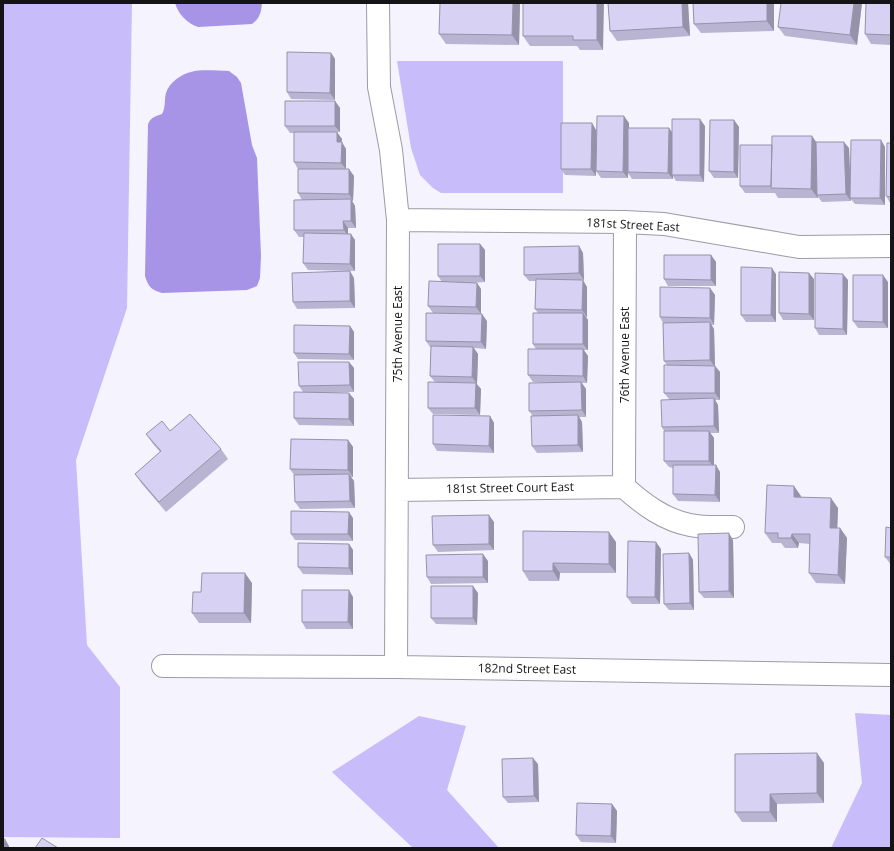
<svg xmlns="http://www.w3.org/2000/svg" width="894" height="851" viewBox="0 0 894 851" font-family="'Open Sans',sans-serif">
	<rect width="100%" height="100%" fill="#f5f3fe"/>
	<path fill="#c9bcfa" d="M3,3H132L127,308L76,460L87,645L120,687V838L3,837Z
		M397,61H563V193H441L433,188L420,175L411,148Z
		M855,713L891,715V848H831L862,783Z
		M419,716L466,726L447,790L499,848H413L332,772Z"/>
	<path fill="#a794e6" d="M175,3H262C261,13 260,18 252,24L198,27C188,24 178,14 175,3Z
		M229,71L237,77L241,83L252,145L257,158L261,256L260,278L257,286L247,290L162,293C151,290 148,286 145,276L148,124C151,117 156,116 162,114C166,107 164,100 166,93C169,83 181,74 191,72C202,69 217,71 229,71Z"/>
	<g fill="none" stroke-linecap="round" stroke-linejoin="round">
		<g stroke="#9d9ba5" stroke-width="24">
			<path id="minor" d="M378,3L379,87L391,150L398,220L396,667
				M398,220L625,222L664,224L799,247L891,246
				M624,487L625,222
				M624,487C643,504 664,520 690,525C704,528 719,527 733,527
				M397,490L624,487
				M163,666L396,667L891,675"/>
		</g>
		<use href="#minor" stroke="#fff" stroke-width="22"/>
	</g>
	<path fill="#b9b4d1" d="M523,3H603V50H580L577,46H530L523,36Z
		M608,3H688L690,36L617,41L610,31Z
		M693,3H774V31L701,33L694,24Z
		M781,3H862L857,45L785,36L778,27Z
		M891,3V45L871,44L865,34Z
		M520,4L519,45L446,44L439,34Z
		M331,53L335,59V100L291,99L287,92Z
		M335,101L340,108V132H333L342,139L341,142L346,149V169L354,176L353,201H352L355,206L356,228H348V234L355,240V271L308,270L303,263L304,237H299L294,230L302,200L298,193V169L294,162V133H290L285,126Z
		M734,120L739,127L738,178H714L709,171Z
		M592,123L596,130L629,123V128H669L672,133L705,126L704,182L676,181L673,176V179H632L628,173V178H601L596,171V176L565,175L561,169Z
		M881,140L885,147V205L855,204L850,198Z
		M816,142L849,148L851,201L822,202L818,197V198H778L775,193H745L740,186Z
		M891,143V203H890L886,196Z
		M480,244L485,250V282L470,283H477L481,289V314L433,313L428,306L442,282L438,276Z
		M579,246L583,253L584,280H581L587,287V317H586L588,320V350H584L588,356L587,383H582L586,389V417H579L582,422L583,452L537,453L532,446L533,416L529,411L551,383L533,382L528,375L536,349L533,344L538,313L535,309L536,281H529L524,275Z
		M711,255L716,262V286H668L664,279Z
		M776,274V322H746L741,315Z
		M354,278L355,308L297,309L293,302Z
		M814,279V320H783L779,313Z
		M848,280L847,335H819L815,328Z
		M888,282V328H858L853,321Z
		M710,288L715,295L714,325H711L714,329L715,366L720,372V400H715L718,405L719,433H710L714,438V465L720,472V502L678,501L673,494V468L669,467L664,461V431L662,427L669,399L664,393L667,365L664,361L663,323L660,317Z
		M487,321L486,349L474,348L478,354L477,384H476L481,389L480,415L433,414L428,408L435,382L430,376L431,347H430L426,341Z
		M350,326L354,332V360L298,359L294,353Z
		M349,362L354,368V392H322L349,393L354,399V426L299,425L294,418L303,392L299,386Z
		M490,416L494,423V453L437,451L433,444Z
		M170,431L221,449L228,459L166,512L142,484L135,474L160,452L153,444L146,434Z
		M348,440L353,447V477H351L354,481L355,508L300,509L295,502L294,475L290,469Z
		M801,496V497L838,508L837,528H840L847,538L845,584L816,583L809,573L810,544L799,543L798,548H785L781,543H772L765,533Z
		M353,518V541L295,540L291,534Z
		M494,522V550L438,552L433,545Z
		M891,528V565L885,557Z
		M733,540L734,598H704L699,592Z
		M616,542V573H560L559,581H529L523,571Z
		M349,544L353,550V575L303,574L298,567Z
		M661,549L660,604H632L627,597Z
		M689,553L693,560L694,610H669L664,604Z
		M488,561V583L431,584L427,577Z
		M252,583L251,623H199L192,613Z
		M478,593L477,625L436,624L431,618Z
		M353,597V629H306L302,622Z
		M824,763V803L777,804V822H742L735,812Z
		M538,764L539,802L508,803L503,797Z
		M612,804L617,811L616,843L581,842L576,835Z"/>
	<path fill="#9692aa" d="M513,3H519L520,4L519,45L512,35Z
		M597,3H604L603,50L597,40Z
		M682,3H688L690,36L683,27Z
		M767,3H774V31L767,21Z
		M854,3H862L857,45L850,35Z
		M331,53L335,59V100L330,93Z
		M335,101L340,108V132L335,126Z
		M624,116L629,123L628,178L623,172Z
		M700,119L705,126L704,182L700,175Z
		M734,120L739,127L738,178L734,172Z
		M592,123L596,130V176L591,169Z
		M669,128L674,135L672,175L673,176V179L668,173Z
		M337,132L342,139L341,149L337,142Z
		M812,136L819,146L817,195L818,197V198L811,189Z
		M881,140L885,147V205L880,198Z
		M342,142L346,149V169L341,163Z
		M844,142L849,148L851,201L846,194Z
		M349,169L354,176L353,201L349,194Z
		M351,199L355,206L356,228L351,221Z
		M343,221L348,228V236L344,230Z
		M351,234L355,240V271L350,264Z
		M480,244L485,250V282L480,276Z
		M579,246L583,253L584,280L579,273Z
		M711,255L716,262V286L711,280Z
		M772,268L776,274V322L771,315Z
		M350,271L354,278L355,308L350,301Z
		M809,273L814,279V320L809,314Z
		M843,274L848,280L847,335L843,329Z
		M883,275L888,282V328L883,322Z
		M583,280L587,287V317L582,310Z
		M477,283L481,289V314L476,307Z
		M710,288L715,295L714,325L710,318Z
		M583,313L588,320V350L583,344Z
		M482,314L487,321L486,349L481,342Z
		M710,322L714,329L715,367L710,360Z
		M350,326L354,332V360L349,354Z
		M473,347L478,354L477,384L472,377Z
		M583,349L588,356L587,383L583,376Z
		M349,362L354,368V392L350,385Z
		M715,366L720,372V400L715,393Z
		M581,382L586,389V417L582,410Z
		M476,383L481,389L480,415L475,408Z
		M349,393L354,399V426L349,419Z
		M714,398L718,405L719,433L714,426Z
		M578,415L582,422L583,452L578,445Z
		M490,416L494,423V453L489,446Z
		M709,431L714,438V468L709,461Z
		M348,440L353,447V477L348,470Z
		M716,465L720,472V502L715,495Z
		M349,474L354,481L355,508L350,501Z
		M794,486L801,496V507L794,497Z
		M831,498L838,508L837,538L830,528Z
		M349,512L353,518V541L348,534Z
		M489,515L494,522V550L489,544Z
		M840,528L847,538L845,584L838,575Z
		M609,532L616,542V573L609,564Z
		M729,533L733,540L734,598L729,591Z
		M792,534L799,543L798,548L791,538Z
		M656,542L661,549L660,604L655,597Z
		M349,544L353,550V575L349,568Z
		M689,553L693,560L694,610L690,603Z
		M483,554L488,561V583L483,577Z
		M553,563L560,573L559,581L553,571Z
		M245,573L252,583L251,623L244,613Z
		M473,586L478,593L477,625L473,618Z
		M349,590L353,597V629L348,622Z
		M817,753L824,763V803L817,793Z
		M533,758L538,764L539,802L534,796Z
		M770,794L777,804V822L770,812Z
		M612,804L617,811L616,843L611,836Z
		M5,839L9,846V848H4Z"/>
	<path fill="#d7d1f3" stroke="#9692aa" d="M440,3H513L512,35L439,34Z
		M523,3H597V40H573V36H523Z
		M608,3H682L683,27L610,31Z
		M693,3H767V21L694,24Z
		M781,3H854L850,35L778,27Z
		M866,3H891V35L865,34Z
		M287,52L331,53L330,93L287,92Z
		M285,101H335V126H285Z
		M597,116H624L623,172L596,171Z
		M672,119H700V175H672Z
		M710,120H734V172L709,171Z
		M561,123H592L591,169H561Z
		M628,128H669L668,173L628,172Z
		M294,132H337V142H342L341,163L294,162Z
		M772,136H812L811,189L771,188Z
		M851,140H881L880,198H850Z
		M816,142H844L846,194L817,195Z
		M887,143H891V197L886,196Z
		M740,145H772L771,186H740Z
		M298,169H349V194L298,193Z
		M351,199V221H343L344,230H294V200Z
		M304,233L351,234L350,264L303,263Z
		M438,244H480V276H438Z
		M579,246V273L524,275V247Z
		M664,255H711V280L664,279Z
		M741,267L772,268L771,315H741Z
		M350,271V301L293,302L292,273Z
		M779,272L809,273V314L779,313Z
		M815,273L843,274V329L815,328Z
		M853,275H883V322L853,321Z
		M536,279L583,280L582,310L535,309Z
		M429,281L477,283L476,307L428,306Z
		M660,287L710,288V318L660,317Z
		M426,313L482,314L481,342L426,341Z
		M533,313H583V344H533Z
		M710,322V360L664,361L663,323Z
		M294,325L350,326L349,354L294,353Z
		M431,346L473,347L472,377L430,376Z
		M528,349H583V376L528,375Z
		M298,362H349L350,385L299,386Z
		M664,365L715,366V393H664Z
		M428,382L476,383L475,408H428Z
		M581,382L582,410L529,411V383Z
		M294,392L349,393V419L294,418Z
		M714,398V426L662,427L661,400Z
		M190,414L221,449L159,502L135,474L161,451L146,434L162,421L170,431Z
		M433,415L490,416L489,446L433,444Z
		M578,415V445L532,446L531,416Z
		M664,431H709V461H664Z
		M291,439L348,440V470L290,469Z
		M673,465H716L715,495L673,494Z
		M349,474L350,501L295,502L294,475Z
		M767,485L794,486V497L831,498L830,528H840L838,575L809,573L810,534H792L791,538H778V533H765Z
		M291,511L349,512L348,534H291Z
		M489,515V544L433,545L432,516Z
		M886,527L891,528V557H885Z
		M523,531L609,532V564L553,563V571H523Z
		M729,533V591L699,592L698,534Z
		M628,541L656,542L655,597H627Z
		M298,543L349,544V568L298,567Z
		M689,553L690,603L664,604L663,554Z
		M483,554V577H427L426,555Z
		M202,573H245L244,613H192L193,592H201Z
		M431,586H473V618H431Z
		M302,590H349L348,622H302Z
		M817,753V793L770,794V812H735V754Z
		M533,758L534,796L503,797L502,759Z
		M577,803L612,804L611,836L576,835Z
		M42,838L58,848H35Z
		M3,839H5L4,848H3Z"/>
	<g text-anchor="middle" stroke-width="3" stroke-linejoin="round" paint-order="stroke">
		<g font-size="12" fill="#141316" stroke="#fff">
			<text transform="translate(633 225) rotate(3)" y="4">181st Street East</text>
			<text transform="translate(398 334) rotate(-90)" y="4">75th Avenue East</text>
			<text transform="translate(625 355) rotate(-90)" y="4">76th Avenue East</text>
			<text transform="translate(510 488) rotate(-1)" y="4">181st Street Court East</text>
			<text transform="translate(527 669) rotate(1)" y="4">182nd Street East</text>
		</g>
	</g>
	<rect width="894" height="851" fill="none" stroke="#141316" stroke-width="8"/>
</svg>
